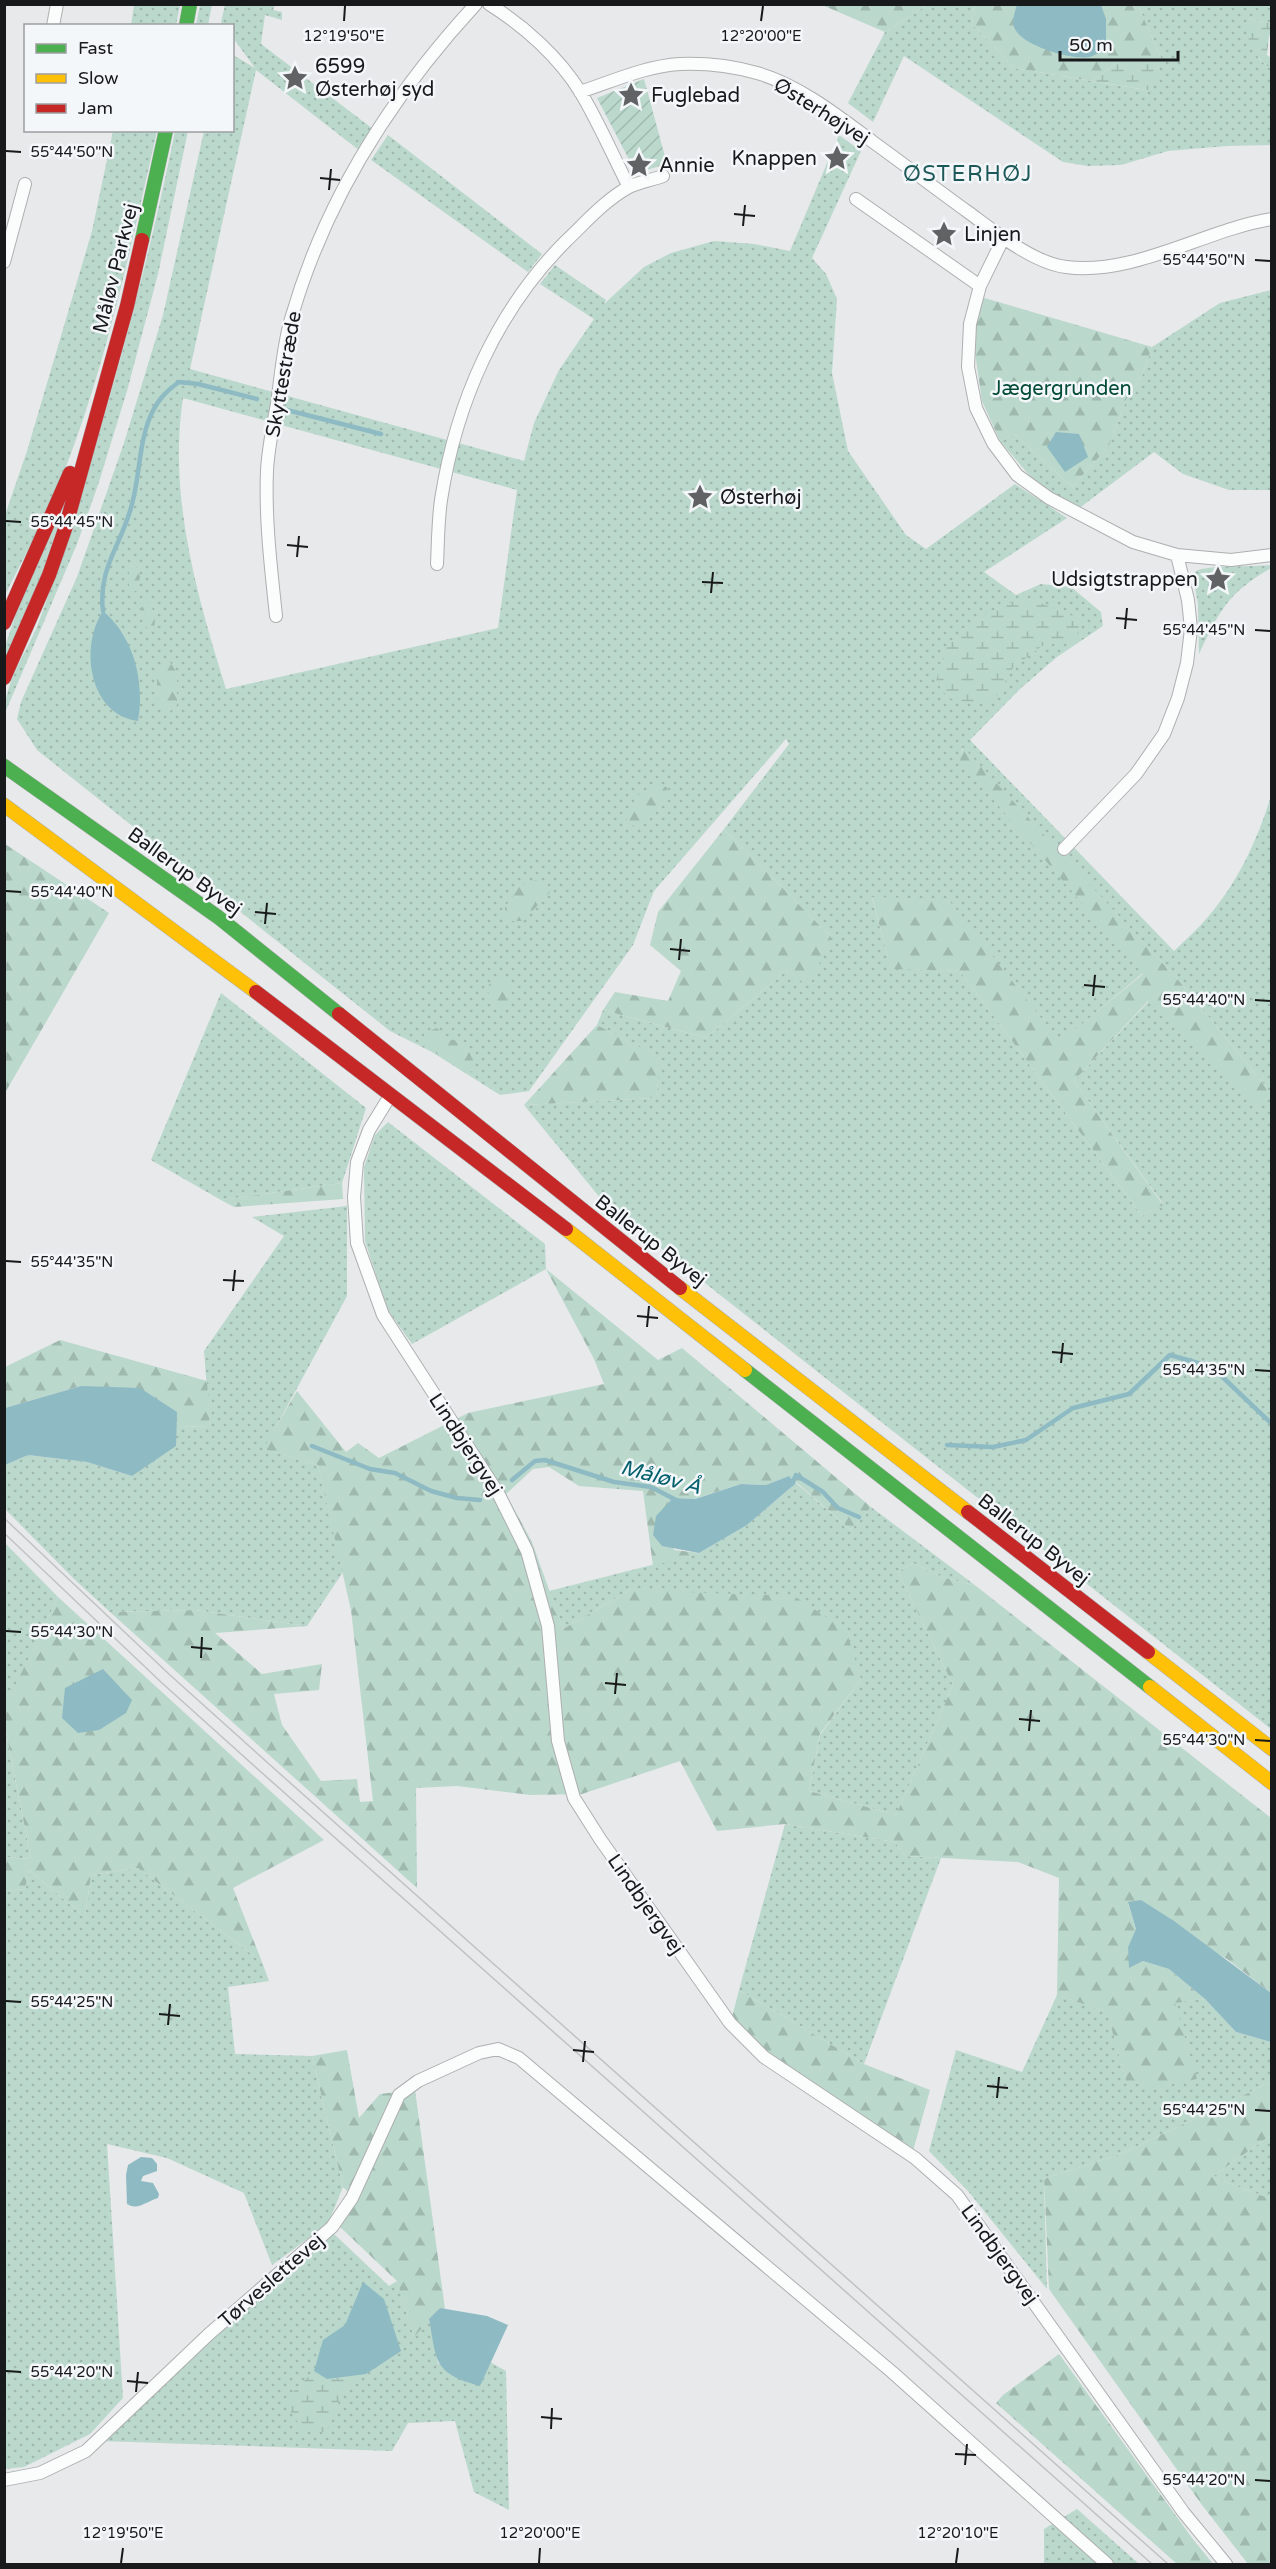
<svg xmlns="http://www.w3.org/2000/svg" width="1276" height="2569" viewBox="0 0 1276 2569" font-family="'Varela Round',sans-serif">
	<defs>
		<pattern id="grass-dots" width="8" height="8" patternUnits="userSpaceOnUse" patternTransform="scale(1.5)"><rect width="8" height="8" fill="#bbd8cc"/><path d="M2 2h.1M6 6h.1" fill="none" stroke="#a0b9af" stroke-width="1.8" stroke-linecap="round"/></pattern>
		<pattern id="forest-firs" width="22" height="20" patternUnits="userSpaceOnUse" patternTransform="scale(1.5)"><rect width="22" height="20" fill="#bbd8cc"/><path d="M5 1l3.5 6h-7zM16 11l3.5 6h-7z" fill="#a0b9af"/></pattern>
		<pattern id="wetland-marsh" width="20" height="14" patternUnits="userSpaceOnUse" patternTransform="scale(1.5)"><rect width="20" height="14" fill="#bbd8cc"/><path d="M1 5h8M5 5V1M11 12h8M15 12V8" fill="none" stroke="#a0b9af"/></pattern>
		<pattern id="garden-furrows" width="10" height="10" patternUnits="userSpaceOnUse" patternTransform="scale(1.5)"><rect width="10" height="10" fill="#bbd8cc"/><path d="M-1 1l2-2M0 10L10 0M9 11l2-2" fill="none" stroke="#a0b9af"/></pattern>
	</defs>
	<rect width="100%" height="100%" fill="#e7e9eb"/>
	<path fill="url(#grass-dots)" fill-rule="evenodd" d="M134,5H180L176,25H131Z
		M200,5H212L208,25H196Z
		M225,5H275L273,10L282,12V20L265,15L261,44L373,129L360,151L256,70L190,369L524,461L534,423L559,370L594,319L540,284L555,265L606,300L604,304L644,267L671,253L714,241L754,244L790,251L839,135L861,151L812,258L826,274L837,299L832,373L848,451L906,535L926,549L1015,484L1067,518L984,572L1016,595L1041,584L1071,587L1101,612L1103,626L1057,657L1020,689L970,740L1174,951C1185,940 1197,930 1207,918C1237,884 1258,839 1271,796V1093L1180,982L962,748L961,761L1143,973L1060,1043L948,900L872,898L891,968L960,971L1142,1216L1163,1204L1074,1081L1149,1001L1257,1106L1271,1096V1729L606,1205L524,1105L657,1098L658,1057L597,1025L603,1010L706,1038L786,971L809,985L830,936L724,829L789,744L786,739L654,891L633,945L529,1091L500,1095L432,1052L390,1031L37,750L17,719L21,702L77,577L124,443L163,315L204,131L232,130L233,55L255,68L233,38L232,26L223,25L221,22ZM183,398L517,490L498,628L226,689C197,596 168,497 183,398Z
		M927,5H974L972,24L1014,68L1151,91L1161,58L1138,5H1271V23L1248,19L1259,59L1271,69V145L1227,146L1168,151L1121,165L1088,166L1063,162L904,56L873,122L848,103L885,32Z
		M113,131H157C131,246 107,362 64,472C47,515 25,555 5,595V515L27,451L92,231Z
		M175,131H188L158,274L127,391L98,485L77,544L5,713C4,683 27,652 38,624C44,608 50,590 56,573C103,427 145,281 175,131Z
		M388,135L542,254L528,272L371,160Z
		M1271,290V490H1229L1183,474L1154,452L1078,509L1035,482L1000,441L1015,434L1072,487L1109,446L1127,398L1142,376L1152,347L1220,303Z
		M54,525L58,526L41,575L5,659L4,649L22,597Z
		M1271,565V568C1227,594 1220,610 1199,654L1198,604L1193,576L1196,571C1206,565 1255,567 1271,565Z
		M221,993L366,1108L342,1183L221,1200L151,1160Z
		M388,1122L545,1244L546,1269L412,1344L387,1309L365,1241L364,1167L375,1135Z
		M347,1206V1296L264,1449L318,1465L343,1572L307,1626L195,1610L110,1612L74,1579L5,1509L4,1465L28,1455L87,1462L132,1476L176,1426L210,1427L204,1351L284,1236L252,1217Z
		M796,1483L851,1530L871,1507L976,1586L942,1577L913,1563L898,1572L953,1685L896,1815L809,1791L820,1735L861,1679L630,1590L563,1629L549,1591L699,1553L747,1525Z
		M5,1543L58,1597L5,1709Z
		M5,1727L31,1859L5,1857Z
		M785,1824L895,1842L905,1856L941,1858L864,2064L739,1990Z
		M138,1868L262,1962L269,1981L228,1987L235,2054L312,2056L343,2187L328,2224L272,2265L244,2193L167,2158L107,2144L123,2398L90,2434L24,2467L5,2469L4,1891L25,1889L29,1870L85,1917L91,1875Z
		M1057,1995L1108,2012L1126,2081L1174,2002L1205,1999L1236,2032L1271,2042V2082L1123,2153L1044,2179L1047,2289L968,2191L929,2151L956,2050L1022,2072Z
		M1271,2135V2199L1212,2177Z
		M333,2233L389,2286L397,2281L414,2336L429,2319L438,2363L480,2385L490,2362L506,2371L509,2510L474,2492L455,2421L408,2423L392,2451L101,2441L210,2339Z
		M1077,2509L1139,2564H1044V2529Z"/>
	<path fill="url(#forest-firs)" d="M822,5L927,4V5L885,32Z
		M974,5H1138L1161,58L1121,60L1092,81L1014,68L972,24Z
		M981,297L1152,347L1142,376L1127,398L1109,446L1072,487L1015,434L1000,441L982,401L973,339Z
		M134,561L140,577L137,590L129,595V564Z
		M147,601C155,610 156,617 154,629L150,631L144,624L141,608Z
		M168,659L177,673V705L169,712L157,698V670Z
		M963,747L1180,982L1271,1093V1096L1257,1107L1148,1001L1074,1081L1163,1205L1142,1216L960,971L891,969L872,897L948,899L1060,1042L1143,974L960,761Z
		M652,786L667,787L668,800L644,824L629,826L625,816L638,795Z
		M724,829L831,937L809,986L786,971L706,1038L603,1010L615,992L668,1001L681,971L650,945L658,912Z
		M5,844L109,913L5,1093Z
		M536,880L550,892L523,921H506L505,907L520,886Z
		M502,978L511,987L507,1002L499,1014L488,999L489,984Z
		M597,1025L659,1057L657,1098L524,1105Z
		M437,1028L447,1039L465,1042L477,1070L465,1073L425,1046L424,1033Z
		M342,1183L343,1199L234,1207L221,1200Z
		M546,1269L658,1360L682,1348L871,1507L851,1530L789,1476L766,1485L741,1484L694,1499L673,1498L665,1507L674,1550L699,1553L653,1566L643,1491L579,1486L549,1467L533,1469L506,1494L532,1542L563,1629L630,1590L794,1596L846,1630L861,1679L820,1734L809,1791L896,1815L953,1685L898,1572L913,1563L942,1577L976,1586L1271,1818V1993L1227,1959L1128,1903L1136,1929L1128,1947L1130,1967L1143,1961L1169,1969L1205,1999L1175,2003L1197,2079L1152,2088L1126,2081L1107,2012L1057,1995L1059,1878L1018,1862L905,1856L895,1842L785,1824L717,1831L680,1761L582,1794L531,1795L457,1786L416,1788L417,1888L110,1612L195,1610L307,1626L215,1633L262,1674L322,1664L319,1690L274,1694L282,1725L321,1781L357,1779L360,1802L373,1801L351,1610L318,1465L263,1449L297,1391L346,1452L358,1443L379,1458L468,1413L604,1384L594,1359Z
		M60,1340L207,1381L210,1427L176,1426L81,1386L5,1408V1367Z
		M58,1597L324,1840L233,1888L262,1962L138,1868L91,1875L85,1917L29,1870L25,1889L5,1891V1857L31,1859L5,1727L4,1709Z
		M739,1990L864,2064L930,2090L913,2151L765,2053L732,2017Z
		M347,2050L359,2118L380,2094L415,2090L445,2309L440,2308L414,2337L397,2281L338,2225L356,2199L343,2187L312,2056Z
		M1271,2082V2135L1212,2177L1271,2199V2564H1248L1202,2505L1049,2289L1044,2179L1123,2153Z
		M1059,2354L1192,2538L1213,2564H1177L996,2403L1003,2395Z"/>
	<path fill="url(#wetland-marsh)" d="M1248,19L1271,23V36L1269,35L1267,55L1271,58V69C1253,55 1245,42 1248,19Z
		M1161,58L1152,91L1092,81L1121,60Z
		M1017,600L1038,602L1083,620L1075,640L1042,646L1013,668L995,699L972,703L948,698L936,681L947,644L989,612Z
		M314,2371L327,2379L366,2374L344,2390L326,2432H304L284,2401Z"/>
	<path fill="url(#garden-furrows)" d="M644,79L667,164L636,173L597,98Z"/>
	<path fill="#8ebac3" d="M1017,5H1101L1106,19V49C1101,51 1095,56 1089,57C1071,60 1020,45 1014,27C1012,21 1015,11 1017,5Z
		M1056,432L1079,434L1088,457L1065,472L1047,447Z
		M103,611C134,637 145,682 138,721C89,715 79,647 103,611Z
		M81,1386L140,1388L177,1412L176,1446L132,1476L87,1462L28,1455L5,1465V1408Z
		M789,1476L796,1483L747,1525L699,1553L662,1546L653,1535L656,1516L673,1498L695,1499L741,1484L766,1485Z
		M103,1669L132,1700L126,1713L99,1730L78,1733L62,1718L65,1688Z
		M1141,1900L1174,1921L1271,1993V2042L1236,2032L1205,1999L1169,1969L1143,1961L1129,1968L1128,1947L1136,1929L1128,1902Z
		M141,2157L152,2158L157,2164V2171L143,2176L141,2181L153,2183L159,2194L158,2198C147,2201 138,2211 127,2204L126,2175L128,2165Z
		M363,2282L384,2299L401,2351L366,2374L327,2379L314,2371L323,2340L345,2325Z
		M440,2308L487,2316L508,2325L480,2386C433,2373 437,2362 429,2319Z"/>
	<g fill="none" stroke-linecap="round" stroke-linejoin="round">
		<path stroke="#8ebac3" stroke-width="4.5" d="M287,410L381,434
			M103,611C98,570 119,548 130,511C140,481 138,446 150,417C157,401 165,392 179,382L198,384L257,399
			M947,1445L993,1447L1026,1440L1073,1408L1129,1394L1170,1355L1212,1367L1272,1424
			M312,1446L370,1469L395,1473L431,1491L457,1498L480,1500
			M512,1480L535,1461L545,1460L614,1482L651,1487L678,1501
			M792,1484L796,1475L823,1492L838,1508L859,1517"/>
		<g stroke="#adafb0" stroke-width="14">
			<path id="street" d="M489,4C524,26 559,57 581,93C599,123 613,156 629,187
				M53,26L57,4
				M580,92C613,81 646,66 680,64C706,63 732,66 757,73C799,85 838,116 873,142C905,165 936,189 968,212C994,231 1033,263 1066,267C1134,276 1204,230 1272,219
				M856,199L980,286
				M1003,239L980,286L970,324L968,367L976,408L993,443L1017,475L1049,498L1133,542L1177,555L1231,560L1272,555
				M4,262L25,184
				M437,564C438,543 438,521 441,500C456,403 496,311 566,241C585,223 605,200 629,187C639,182 652,180 663,176
				M276,616C271,568 265,520 267,471C268,449 273,426 277,404C281,376 283,346 291,319C325,200 393,94 476,4
				M1064,849L1136,774L1164,734L1178,698L1187,663L1191,629L1188,600L1177,555
				M390,1096L369,1130L357,1162L354,1197L357,1243L383,1315L498,1493L527,1551L548,1626L558,1741L574,1798L600,1839L730,2023L764,2057L915,2158L957,2195L1184,2513L1226,2564
				M4,2480L40,2473L86,2451L209,2334L332,2227L352,2198L399,2095L418,2081L479,2053L498,2049L519,2058L892,2372L1107,2564"/>
		</g>
		<g stroke="#adafb0" stroke-width="15">
			<path id="fast" d="M186,26L190,4
				M142,240L166,130
				M4,766L218,917L339,1014
				M745,1370L1150,1687"/>
		</g>
		<g stroke="#adafb0" stroke-width="15">
			<path id="slow" d="M4,805L256,992
				M566,1229L745,1370
				M680,1288L968,1512
				M1148,1652L1272,1749
				M1150,1687L1272,1783"/>
		</g>
		<g stroke="#adafb0" stroke-width="15">
			<path id="jam" d="M4,623L70,473
				M4,678L49,575L65,529L127,306L142,240
				M256,992L566,1229
				M339,1014L680,1288
				M968,1512L1148,1652"/>
		</g>
		<use href="#street" stroke="#fbfcfc" stroke-width="12"/>
		<use href="#fast" stroke="#4caf50" stroke-width="14"/>
		<use href="#slow" stroke="#ffc107" stroke-width="14"/>
		<use href="#jam" stroke="#c62828" stroke-width="14"/>
		<path stroke="#c1c2c2" stroke-width="1.5" d="M4,1518L170,1675L269,1764L1168,2564
			M4,1533L162,1683L261,1772L1152,2564"/>
	</g>
	<path fill="none" stroke="#18191a" stroke-width="2" d="M344,21L345,6M761,21L763,6M6,151L21,152M320,178L340,180M329,190L331,169M734,214L755,216M743,226L745,205M1255,260L1270,261M6,521L21,522M287,545L308,547M297,557L299,536M702,582L723,583M711,593L713,572M1116,618L1137,620M1125,629L1127,608M1255,630L1270,631M6,891L21,892M255,912L276,914M265,924L267,903M670,949L690,951M679,960L681,939M1084,985L1105,987M1093,996L1095,975M1255,1000L1270,1001M6,1261L21,1262M223,1280L244,1281M233,1291L235,1270M637,1316L658,1318M647,1327L649,1306M1052,1352L1073,1354M1061,1363L1063,1343M1255,1370L1270,1371M6,1631L21,1632M191,1647L212,1649M201,1658L202,1637M605,1683L626,1685M615,1694L617,1673M1019,1719L1040,1721M1029,1731L1031,1710M1255,1740L1270,1741M6,2001L21,2002M159,2014L180,2016M168,2025L170,2004M573,2050L594,2052M583,2062L585,2041M987,2086L1008,2088M997,2098L999,2077M1255,2110L1270,2111M6,2371L21,2372M127,2381L148,2383M136,2392L138,2372M541,2417L562,2419M551,2429L552,2408M955,2454L976,2455M965,2465L967,2444M1255,2480L1270,2481M121,2563L123,2548M539,2563L540,2548M956,2563L958,2548"/>
	<defs>
		<g id="sight-bare" transform="scale(2.07)"><path d="M0-6L1.8-2.2L6-1.7L2.9 1.2L3.7 5.4L0 3.3L-3.7 5.4L-2.9 1.2L-6-1.7L-1.8-2.2Z" fill="#606263" stroke="#f4f7f9" stroke-width="2.5" paint-order="stroke"/></g>
	</defs>
	<g fill-rule="evenodd">
		<use href="#sight-bare" x="295" y="78"/>
		<use href="#sight-bare" x="631" y="95"/>
		<use href="#sight-bare" x="837" y="158"/>
		<use href="#sight-bare" x="639" y="165"/>
		<use href="#sight-bare" x="944" y="234"/>
		<use href="#sight-bare" x="700" y="497"/>
		<use href="#sight-bare" x="1218" y="579"/>
	</g>
	<g text-anchor="middle" stroke-width="5" stroke-linejoin="round" paint-order="stroke">
		<g font-size="20" fill="#18191a" stroke="#f4f7f9" text-anchor="start">
			<text x="315" y="73">6599<tspan x="315" dy="23">Østerhøj syd</tspan></text>
			<text x="651" y="102">Fuglebad</text>
			<text x="817" y="165" text-anchor="end">Knappen</text>
			<text x="659" y="172">Annie</text>
			<text x="964" y="241">Linjen</text>
			<text x="720" y="504">Østerhøj</text>
			<text x="1198" y="586" text-anchor="end">Udsigtstrappen</text>
		</g>
		<g font-size="20" fill="#18191a" stroke="#f4f7f9">
			<text transform="translate(822 111) rotate(32)" y="7">Østerhøjvej</text>
			<text transform="translate(115 268) rotate(-76)" y="7">Måløv Parkvej</text>
			<text transform="translate(283 374) rotate(-80)" y="7">Skyttestræde</text>
			<text transform="translate(185 871) rotate(36)" y="7">Ballerup Byvej</text>
			<text transform="translate(651 1240) rotate(38)" y="7">Ballerup Byvej</text>
			<text transform="translate(466 1444) rotate(57)" y="7">Lindbjergvej</text>
			<text transform="translate(1034 1539) rotate(38)" y="7">Ballerup Byvej</text>
			<text transform="translate(646 1904) rotate(55)" y="7">Lindbjergvej</text>
			<text transform="translate(1000 2254) rotate(54)" y="7">Lindbjergvej</text>
			<text transform="translate(271 2280) rotate(-41)" y="7">Tørveslettevej</text>
		</g>
		<g font-size="20" fill="#024b34" stroke="#f4f7f9">
			<text x="1062" y="395">Jægergrunden</text>
		</g>
		<g font-size="21" font-style="italic" fill="#04606d" stroke="#f4f7f9">
			<text transform="translate(661 1477) rotate(15)" y="7">Måløv Å</text>
		</g>
		<g font-size="22" letter-spacing="1.5" fill="#1d5858" stroke="#f4f7f9">
			<text x="968" y="181">ØSTERHØJ</text>
		</g>
	</g>
	<g font-size="15" text-anchor="middle" fill="#18191a" stroke="#f4f7f9" stroke-width="5" stroke-linejoin="round" paint-order="stroke">
		<text x="761" y="41">12°20'00"E</text>
		<text x="344" y="41">12°19'50"E</text>
		<text x="72" y="157">55°44'50"N</text>
		<text x="1204" y="265">55°44'50"N</text>
		<text x="72" y="527">55°44'45"N</text>
		<text x="1204" y="635">55°44'45"N</text>
		<text x="72" y="897">55°44'40"N</text>
		<text x="1204" y="1005">55°44'40"N</text>
		<text x="72" y="1267">55°44'35"N</text>
		<text x="1204" y="1375">55°44'35"N</text>
		<text x="72" y="1637">55°44'30"N</text>
		<text x="1204" y="1745">55°44'30"N</text>
		<text x="72" y="2007">55°44'25"N</text>
		<text x="1204" y="2115">55°44'25"N</text>
		<text x="72" y="2377">55°44'20"N</text>
		<text x="1204" y="2485">55°44'20"N</text>
		<text x="123" y="2538">12°19'50"E</text>
		<text x="540" y="2538">12°20'00"E</text>
		<text x="958" y="2538">12°20'10"E</text>
	</g>
	<rect width="1276" height="2569" fill="none" stroke="#18191a" stroke-width="12"/>
	<rect x="24" y="24" width="210" height="108" fill="#f4f7f9" stroke="#9c9ea0" stroke-width="1.5"/>
	<rect x="36" y="44" width="30" height="9" fill="#4caf50" stroke="#9c9ea0" stroke-width="1.5"/>
	<text x="78" y="54" font-size="18" fill="#18191a">Fast</text>
	<rect x="36" y="74" width="30" height="9" fill="#ffc107" stroke="#9c9ea0" stroke-width="1.5"/>
	<text x="78" y="84" font-size="18" fill="#18191a">Slow</text>
	<rect x="36" y="104" width="30" height="9" fill="#c62828" stroke="#9c9ea0" stroke-width="1.5"/>
	<text x="78" y="114" font-size="18" fill="#18191a">Jam</text>
	<path d="M1060 51v9h118v-9" fill="none" stroke="#18191a" stroke-width="3"/>
	<text x="1069" y="51" font-size="18" fill="#18191a" stroke="#f4f7f9" stroke-width="4.5" paint-order="stroke">50 m</text>
</svg>
